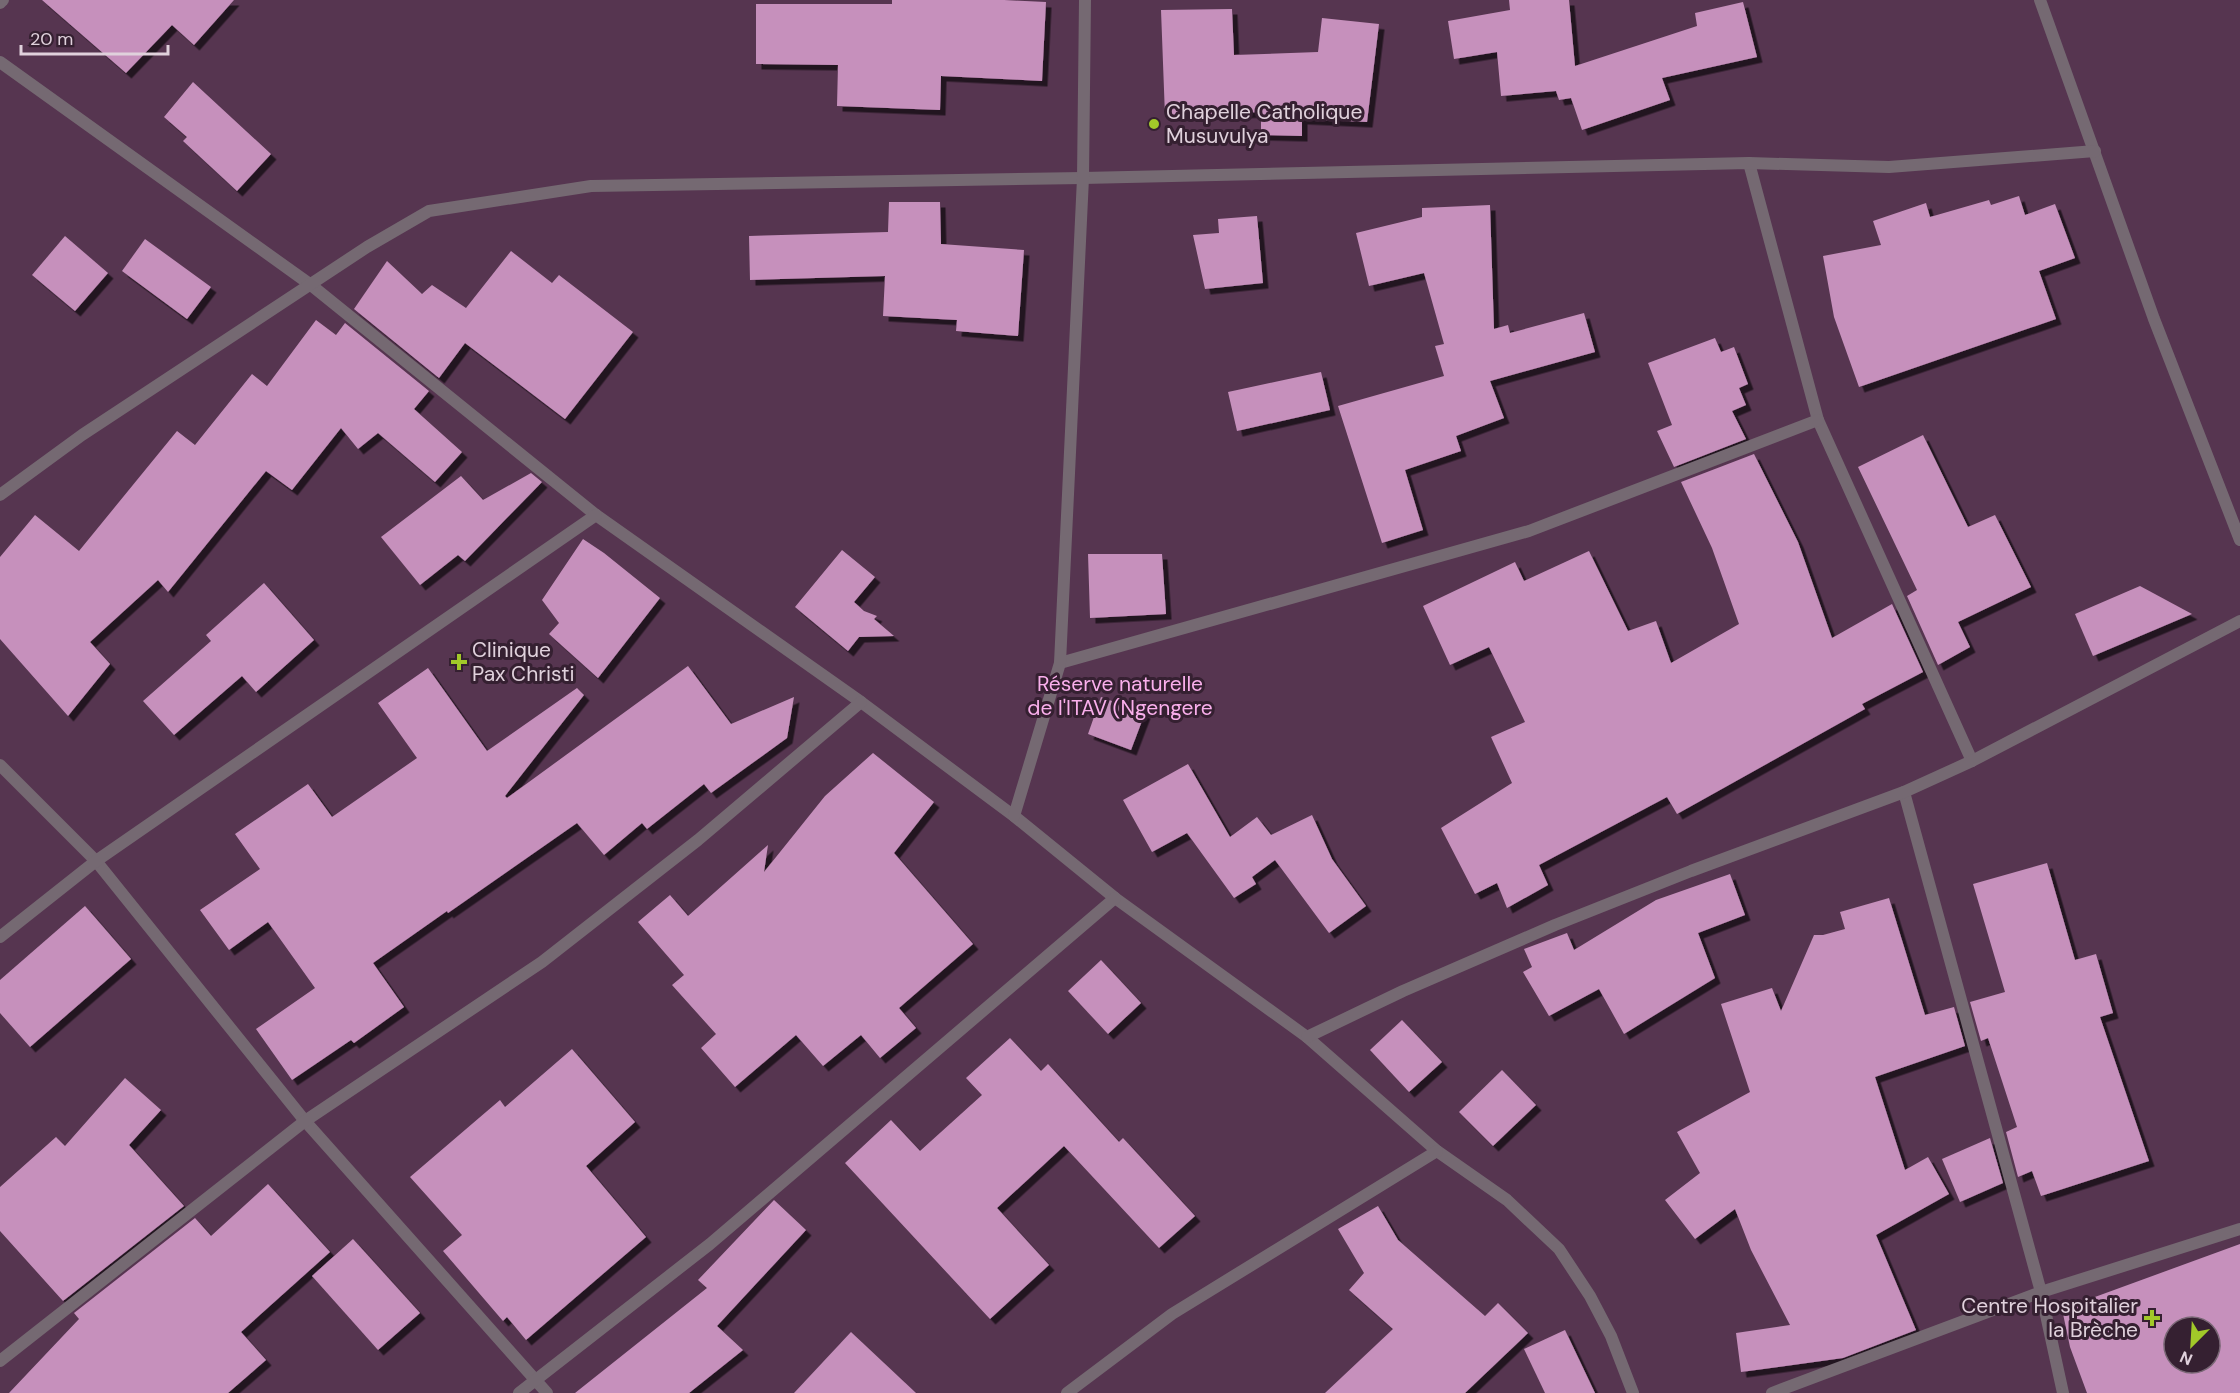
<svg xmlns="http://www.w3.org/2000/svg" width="2240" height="1393" font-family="'DM Sans',sans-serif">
	<defs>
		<filter id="shadow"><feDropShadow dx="5.5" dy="5.5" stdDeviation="0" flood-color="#0009"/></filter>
	</defs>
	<rect width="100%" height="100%" fill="#3f2a3b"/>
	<path fill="#563550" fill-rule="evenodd" d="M0 0H2240V1393H0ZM2174 1327H2210V1363H2174Z"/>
	<g fill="#c690bc" fill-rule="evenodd" filter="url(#shadow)">
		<path d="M42 0H234L194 45 172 25 126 73Z"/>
		<path d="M892 0H1004L1046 2 1042 81 941 76 940 110 837 106 838 65 756 64V4H892Z"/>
		<path d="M1509 0H1569L1575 66 1697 26 1695 13 1743 2 1757 57 1662 78 1670 100 1582 130 1571 98 1559 100 1556 91 1501 96 1497 52 1454 59 1448 21 1510 10Z"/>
		<path d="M1232 9 1234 55 1318 52 1322 18 1379 24 1367 122 1302 119V136L1261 135V112L1165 116 1161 10Z"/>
		<path d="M193 82 271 154 237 191 183 141 187 137 164 117Z"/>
		<path d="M2019 196 2025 215 2055 204 2075 258 2039 271 2056 319 1859 387 1834 317 1823 256 1881 245 1873 221 1926 203 1930 217 1989 200 1991 205Z"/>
		<path d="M889 202H940L941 244 1024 250 1018 336 956 331 957 320 883 316 885 276 750 280 749 236 888 232Z"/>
		<path d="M1490 205 1494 329 1508 325 1510 333 1584 313 1595 352 1490 381 1504 418 1456 436 1461 451 1405 470 1423 530 1382 543 1338 406 1444 376 1435 346 1444 344 1424 273 1369 286 1356 233 1422 217V208Z"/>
		<path d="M1257 216 1263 283 1205 289 1193 235 1219 233 1218 219Z"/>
		<path d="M65 236 108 273 75 311 32 275Z"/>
		<path d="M145 239 211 287 187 319 122 271Z"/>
		<path d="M511 251 552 283 559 275 633 332 565 419 465 343 439 378 354 309 387 261 422 294 432 285 466 308Z"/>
		<path d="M316 320 336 335 345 323 429 391 414 409 462 452 435 482 378 433 358 449 341 428 292 490 266 471 168 592 158 580 90 642 110 664 68 716 0 639V557L35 515 79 551 177 431 195 445 252 374 267 386Z"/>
		<path d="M1715 338 1721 352 1734 347 1748 384 1739 388 1746 405 1732 411 1746 439 1674 467 1657 431 1672 425 1648 363Z"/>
		<path d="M1321 372 1330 410 1237 431 1228 392Z"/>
		<path d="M1923 435 1968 527 1995 515 2031 587 1958 622 1970 647 1938 665 1907 596 1917 590 1858 467Z"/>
		<path d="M1754 454 1798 542 1832 638 1892 604 1923 672 1862 704 1865 709 1677 814 1667 797 1539 865 1548 885 1507 908 1497 883 1475 894 1441 828 1512 783 1491 737 1525 722 1489 647 1450 665 1423 606 1515 562 1524 581 1589 551 1628 631 1656 621 1671 663 1739 624 1712 548 1681 482Z"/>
		<path d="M531 473 542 482 465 561 458 555 420 585 381 537 461 476 483 500Z"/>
		<path d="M583 539 604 553 660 598 598 678 549 634 559 623 542 600Z"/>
		<path d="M842 550 875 577 854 602 864 611 877 616 874 619 894 636 859 637 848 651 795 607Z"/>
		<path d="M1088 554H1162L1166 614 1090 618Z"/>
		<path d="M264 583 314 640 256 692 242 676 174 735 143 701 211 641 206 635Z"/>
		<path d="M2140 586 2192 614 2093 656 2075 614Z"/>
		<path d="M688 666 731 724 794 697 787 738 711 793 704 784 647 829 642 823 604 855 577 823 448 913 447 911 373 963 404 1007 354 1043 351 1040 292 1080 256 1029 315 988 268 922 229 950 200 910 260 869 235 834 308 784 332 817 417 758 378 703 428 668 487 751 577 688 584 695 505 796 507 798Z"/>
		<path d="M1101 697 1145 713 1131 750 1088 734Z"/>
		<path d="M873 753 934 802 894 853 973 944 899 1008 916 1028 880 1058 861 1035 823 1066 796 1035 735 1087 701 1048 716 1034 672 985 684 975 638 922 670 895 688 916 768 845 764 872 825 796Z"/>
		<path d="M1188 764 1230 837 1257 817 1271 835 1312 815 1332 859 1366 906 1329 933 1275 860 1252 877 1256 884 1234 898 1187 833 1152 852 1123 800Z"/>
		<path d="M2047 863 2075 960 2096 954 2113 1013 2100 1017 2149 1161 2041 1196 2032 1171 2018 1177 2006 1132 2017 1127 1988 1038 1981 1041 1970 1002 2005 992 1973 884Z"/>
		<path d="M1730 874 1745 915 1698 933 1715 978 1624 1034 1599 989 1549 1016 1523 972 1532 967 1524 949 1567 933 1574 950 1656 900Z"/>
		<path d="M1889 898 1925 1015 1954 1007 1965 1046 1875 1077 1905 1170 1928 1157 1949 1194 1876 1235 1916 1330 1843 1358 1741 1372 1736 1333 1790 1325 1751 1250 1735 1209 1695 1239 1665 1200 1700 1173 1677 1132 1750 1092 1721 1004 1772 988 1781 1011 1814 935H1823L1845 929 1840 912Z"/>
		<path d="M85 906 131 959 30 1047 0 1013V980Z"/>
		<path d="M1101 960 1141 1003 1108 1034 1068 991Z"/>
		<path d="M1402 1020 1442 1062 1409 1092 1370 1050Z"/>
		<path d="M1010 1038 1041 1071 1048 1064 1119 1142 1123 1138 1195 1216 1159 1248 1064 1146 997 1208 1049 1265 990 1319 845 1163 891 1120 920 1151 982 1095 966 1078Z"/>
		<path d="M572 1049 635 1122 586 1166 646 1237 526 1340 507 1317 503 1321 443 1251 462 1235 410 1177 500 1100 505 1107Z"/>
		<path d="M1502 1070 1536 1105 1493 1146 1459 1112Z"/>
		<path d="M125 1078 161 1110 129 1145 184 1206 63 1301 0 1231V1187L56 1137 65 1146Z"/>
		<path d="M1990 1138 2003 1183 1960 1202 1942 1159Z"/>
		<path d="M268 1184 330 1252 241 1332 266 1360 228 1393H9L79 1319 74 1313 195 1218 211 1236Z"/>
		<path d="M774 1200 806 1230 717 1326 743 1350 689 1393H575L707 1288 698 1280Z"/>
		<path d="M1378 1206 1398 1240 1485 1316 1498 1303 1528 1333 1465 1393H1325L1393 1329 1349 1290 1364 1273 1338 1229Z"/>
		<path d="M353 1239 420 1313 378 1350 312 1276Z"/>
		<path d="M2240 1244V1393H2087L2070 1347 2062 1309ZM2174 1327H2210V1363H2174Z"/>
		<path d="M1565 1330 1595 1393H1545L1524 1349Z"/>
		<path d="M851 1332 916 1393H794Z"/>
	</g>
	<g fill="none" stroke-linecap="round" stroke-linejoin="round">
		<g stroke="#756972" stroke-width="12">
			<path d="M2040 0 2154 319 2240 540"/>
			<path d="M0 3 3 0"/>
			<path d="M0 62 311 285 596 515 861 702 1014 816 1115 898 1307 1037 1437 1151 1507 1200 1559 1249 1590 1296 1611 1336 1633 1393"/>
			<path d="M1749 163 1818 420 1972 761"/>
			<path d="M0 495 82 435 367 247 429 211 591 186 1083 178 1749 163 1889 167 2095 151"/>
			<path d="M1060 663 1529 531 1818 420"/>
			<path d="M0 765 96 861 305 1121 547 1393"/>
			<path d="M1904 792 2041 1292 2063 1393"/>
			<path d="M1014 816 1060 663 1083 178 1085 0"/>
			<path d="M0 937 96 861 596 515"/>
			<path d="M1307 1037 1403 991 1555 925 1691 871 1904 792 1972 761 2240 621"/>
			<path d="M0 1361 305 1121 542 962 698 840 861 702"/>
			<path d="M519 1393 710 1244 1115 898"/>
			<path d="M1067 1393 1172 1314 1437 1151"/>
			<path d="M1772 1393 2041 1292 2240 1229"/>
		</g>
	</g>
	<g fill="#a2c929" stroke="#352031" stroke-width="2">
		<circle cx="1154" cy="124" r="6"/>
		<path d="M456 653h6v6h6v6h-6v6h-6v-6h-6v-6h6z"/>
		<path d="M2149 1309h6v6h6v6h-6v6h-6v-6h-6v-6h6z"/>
	</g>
	<g text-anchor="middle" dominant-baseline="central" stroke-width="6" stroke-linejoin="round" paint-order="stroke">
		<g font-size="21" fill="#e0d1dc" stroke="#352031" text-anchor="start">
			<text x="1166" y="112">Chapelle Catholique<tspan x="1166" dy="24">Musuvulya</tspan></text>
			<text x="472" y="650">Clinique<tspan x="472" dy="24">Pax Christi</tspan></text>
			<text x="2138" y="1306" text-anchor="end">Centre Hospitalier<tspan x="2138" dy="24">la Brèche</tspan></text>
		</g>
		<g font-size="21" fill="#faafec" stroke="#352031">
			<text x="1120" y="684">Réserve naturelle<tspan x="1120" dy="24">de l'ITAV (Ngengere</tspan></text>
		</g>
	</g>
	<g transform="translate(2192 1345) rotate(204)"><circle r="28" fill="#352031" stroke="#796775" stroke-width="1.5"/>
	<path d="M0-4.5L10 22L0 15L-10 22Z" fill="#a2c929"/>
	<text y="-9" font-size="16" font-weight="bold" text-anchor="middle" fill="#e0d1dc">N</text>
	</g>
	<path d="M21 45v9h147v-9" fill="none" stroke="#e0d1dc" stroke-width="3"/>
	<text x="30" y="45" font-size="18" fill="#e0d1dc" stroke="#352031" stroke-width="4.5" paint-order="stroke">20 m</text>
</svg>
